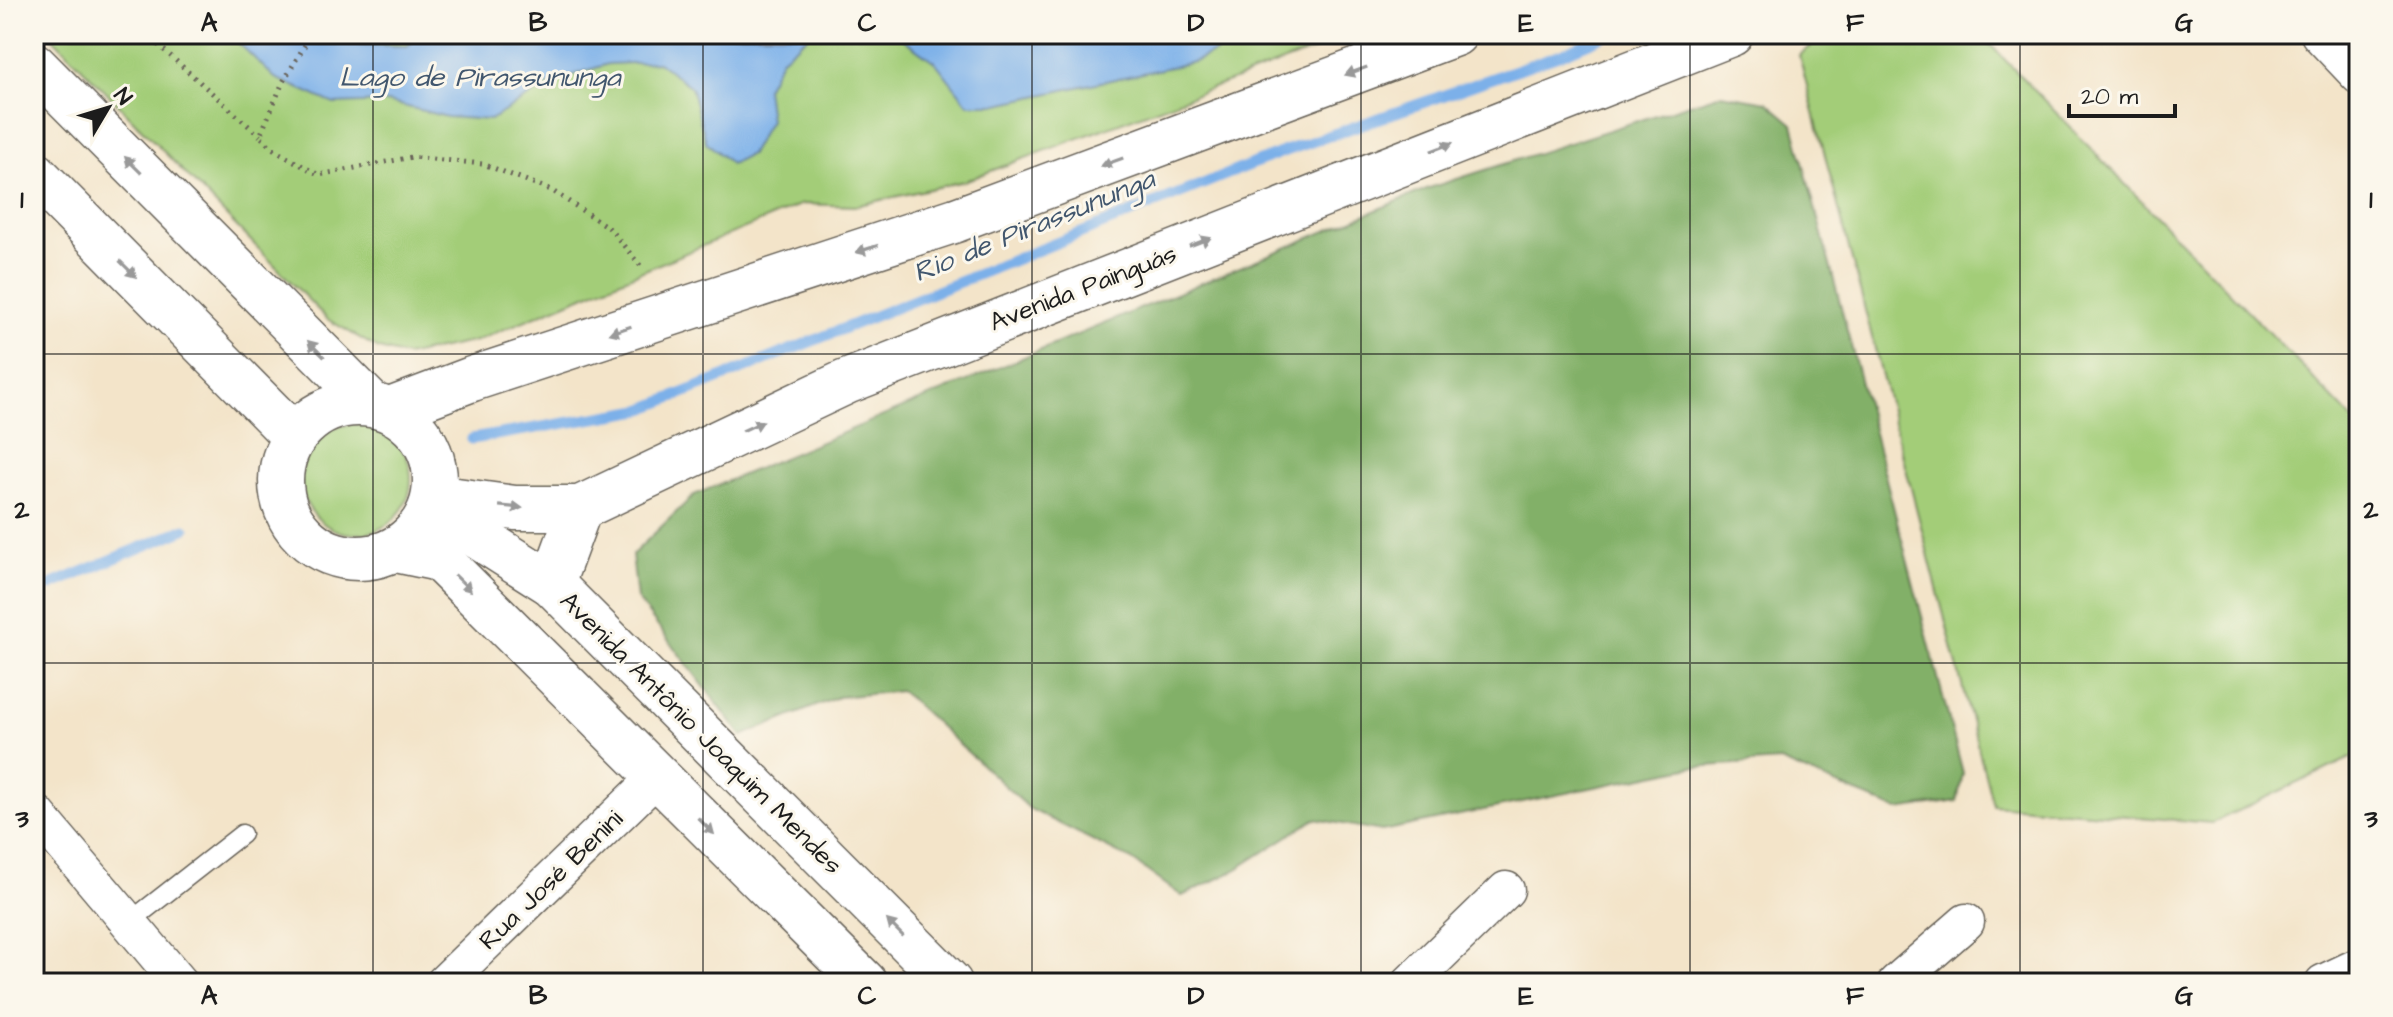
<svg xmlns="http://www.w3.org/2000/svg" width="2393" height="1017" font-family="'Architects Daughter',sans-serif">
	<rect width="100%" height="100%" fill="#fbf7ec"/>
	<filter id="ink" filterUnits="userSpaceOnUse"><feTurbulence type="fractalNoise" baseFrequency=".0125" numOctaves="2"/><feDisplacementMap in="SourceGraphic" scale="16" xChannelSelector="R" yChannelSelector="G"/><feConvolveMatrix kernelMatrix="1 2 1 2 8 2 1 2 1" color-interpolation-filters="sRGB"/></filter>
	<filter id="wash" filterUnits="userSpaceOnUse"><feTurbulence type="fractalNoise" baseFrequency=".006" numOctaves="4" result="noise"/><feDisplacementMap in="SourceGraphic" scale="32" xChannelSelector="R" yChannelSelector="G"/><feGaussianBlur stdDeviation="1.8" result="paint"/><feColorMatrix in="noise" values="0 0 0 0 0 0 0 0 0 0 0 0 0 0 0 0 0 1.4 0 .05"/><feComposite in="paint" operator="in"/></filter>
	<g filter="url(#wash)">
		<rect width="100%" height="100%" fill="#f3e4c9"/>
		<g fill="#a3cd78" stroke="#60744a" stroke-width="2">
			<path d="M49 34H1357L964 181 855 206 802 204 476 341 406 356 379 349 327 319Z"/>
			<path d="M1838 34H1980L2359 426V754L2212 823 1993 805 1799 55 1823 38Z"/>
			<circle cx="356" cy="479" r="55"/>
		</g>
		<path fill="#82b068" stroke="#4f6642" stroke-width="2" d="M1721 94 1767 102 1793 124 1963 773 1957 801 1898 810 1780 761 1692 767 1382 831 1315 819 1232 872 1182 896 1132 860 1030 809 901 691 838 697 742 736 637 599 632 555 694 495 1429 188Z"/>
		<g fill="#7bb0e9" stroke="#4c6682" stroke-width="2">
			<path d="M229 34H305L314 43 407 46 422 34H810L782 58 766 88 770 120 750 154 731 164 706 142 691 87 658 62 608 64 555 81 490 120 447 117 388 102 334 104 275 78Z"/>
			<path d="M896 34H1252L1194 62 999 104H968L936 63Z"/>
		</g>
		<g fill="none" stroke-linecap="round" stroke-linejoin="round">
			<g stroke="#7bb0e9" stroke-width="11">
				<path d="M472 439 641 410 1280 153 1561 54 1608 34"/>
				<path d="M34 592 185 529"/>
			</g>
		</g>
	</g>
	<g filter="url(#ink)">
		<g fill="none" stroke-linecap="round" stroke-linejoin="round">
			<defs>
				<path id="lane" d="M127 924 242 834"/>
				<g id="street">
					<path d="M2319 34 2359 76"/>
					<path d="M37 814 180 983"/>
					<path d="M444 983 657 777"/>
					<path d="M1410 983 1506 890"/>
					<path d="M1896 983 1966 922"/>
					<path d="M2323 983 2359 966"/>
				</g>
				<g id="secondary">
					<path d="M390 410 472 379 956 220 1455 34"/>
					<path d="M434 497 515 508H580L846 382 1731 34"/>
				</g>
				<g id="primary">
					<path d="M34 65 371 404"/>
					<path d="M34 173 294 436"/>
					<circle cx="358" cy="481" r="77"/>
					<path d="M431 507 552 584 950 983"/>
					<path d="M396 550 439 559 865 983"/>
					<path d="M552 584 580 508"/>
				</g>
			</defs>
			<use href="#lane" stroke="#676259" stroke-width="21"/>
			<use href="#street" stroke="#676259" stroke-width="39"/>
			<use href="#secondary" stroke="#676259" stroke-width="47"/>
			<use href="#primary" stroke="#676259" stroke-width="47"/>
			<g stroke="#676259" stroke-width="5" stroke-dasharray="2 6" stroke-linecap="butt">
				<path d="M146 34 260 136"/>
				<path d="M309 38 283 82 260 136 276 151 319 175 412 157 483 164 551 190 609 228 644 270"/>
			</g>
			<use href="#lane" stroke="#fff" stroke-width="18"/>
			<use href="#street" stroke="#fff" stroke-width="36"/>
			<use href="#secondary" stroke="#fff" stroke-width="44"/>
			<use href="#primary" stroke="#fff" stroke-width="44"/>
		</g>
		<defs><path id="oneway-solid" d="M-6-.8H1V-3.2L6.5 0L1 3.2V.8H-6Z" transform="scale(2)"/></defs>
		<g fill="#999">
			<use href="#oneway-solid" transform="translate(1356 71) rotate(160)"/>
			<use href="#oneway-solid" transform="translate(1442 147) rotate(-21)"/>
			<use href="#oneway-solid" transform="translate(1112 162) rotate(160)"/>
			<use href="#oneway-solid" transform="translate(133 165) rotate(-135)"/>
			<use href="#oneway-solid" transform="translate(1200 242) rotate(-21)"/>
			<use href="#oneway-solid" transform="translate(867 249) rotate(162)"/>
			<use href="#oneway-solid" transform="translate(128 269) rotate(45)"/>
			<use href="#oneway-solid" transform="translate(620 330) rotate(162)"/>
			<use href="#oneway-solid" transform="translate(316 349) rotate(-135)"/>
			<use href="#oneway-solid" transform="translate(753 426) rotate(-25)"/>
			<use href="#oneway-solid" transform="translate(511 507) rotate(5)"/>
			<use href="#oneway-solid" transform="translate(463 583) rotate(45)"/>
			<use href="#oneway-solid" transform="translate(706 826) rotate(45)"/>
			<use href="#oneway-solid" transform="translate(895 928) rotate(-135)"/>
		</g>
	</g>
	<path fill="none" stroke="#1c1c1c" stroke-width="2" stroke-opacity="0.55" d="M373 34V983M703 34V983M1032 34V983M1361 34V983M1690 34V983M2020 34V983M34 354H2359M34 663H2359"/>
	<g text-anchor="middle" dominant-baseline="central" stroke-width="6" stroke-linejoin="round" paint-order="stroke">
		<g font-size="26" fill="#1c1c1c" stroke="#fbf7ec">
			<text transform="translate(1083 288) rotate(-21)">Avenida Painguás</text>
			<text transform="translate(701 733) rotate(45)">Avenida Antônio Joaquim Mendes</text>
			<text transform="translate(551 880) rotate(-44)">Rua José Benini</text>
		</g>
		<g font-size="28" font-style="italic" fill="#42576e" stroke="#fbf7ec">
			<text x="480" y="77">Lago de Pirassununga</text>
			<text transform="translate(1034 226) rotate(-22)">Rio de Pirassununga</text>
		</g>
	</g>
	<rect width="2393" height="1017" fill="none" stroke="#fbf7ec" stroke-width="88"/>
	<g transform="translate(108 108) rotate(52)" stroke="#fbf7ec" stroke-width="6" paint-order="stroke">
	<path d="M0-6L14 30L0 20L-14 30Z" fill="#1c1c1c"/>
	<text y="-12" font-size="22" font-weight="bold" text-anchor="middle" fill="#1c1c1c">N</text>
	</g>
	<path d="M2069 104v12h106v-12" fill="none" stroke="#1c1c1c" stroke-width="4"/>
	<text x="2081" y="104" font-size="24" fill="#1c1c1c" stroke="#fbf7ec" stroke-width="6" paint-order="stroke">20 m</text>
	<rect x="44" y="44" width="2305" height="929" fill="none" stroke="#1c1c1c" stroke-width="3"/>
	<g font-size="26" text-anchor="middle" font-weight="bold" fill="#1c1c1c">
		<text x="209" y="31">A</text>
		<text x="538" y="31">B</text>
		<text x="867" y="31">C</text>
		<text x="1196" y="31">D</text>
		<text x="1526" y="31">E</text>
		<text x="1855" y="31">F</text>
		<text x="2184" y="31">G</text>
		<text x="22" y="208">1</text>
		<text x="2371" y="208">1</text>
		<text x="22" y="518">2</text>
		<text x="2371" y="518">2</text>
		<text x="22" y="827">3</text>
		<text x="2371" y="827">3</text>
		<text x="209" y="1004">A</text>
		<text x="538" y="1004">B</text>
		<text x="867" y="1004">C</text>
		<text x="1196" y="1004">D</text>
		<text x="1526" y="1004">E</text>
		<text x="1855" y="1004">F</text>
		<text x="2184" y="1004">G</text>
	</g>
</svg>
